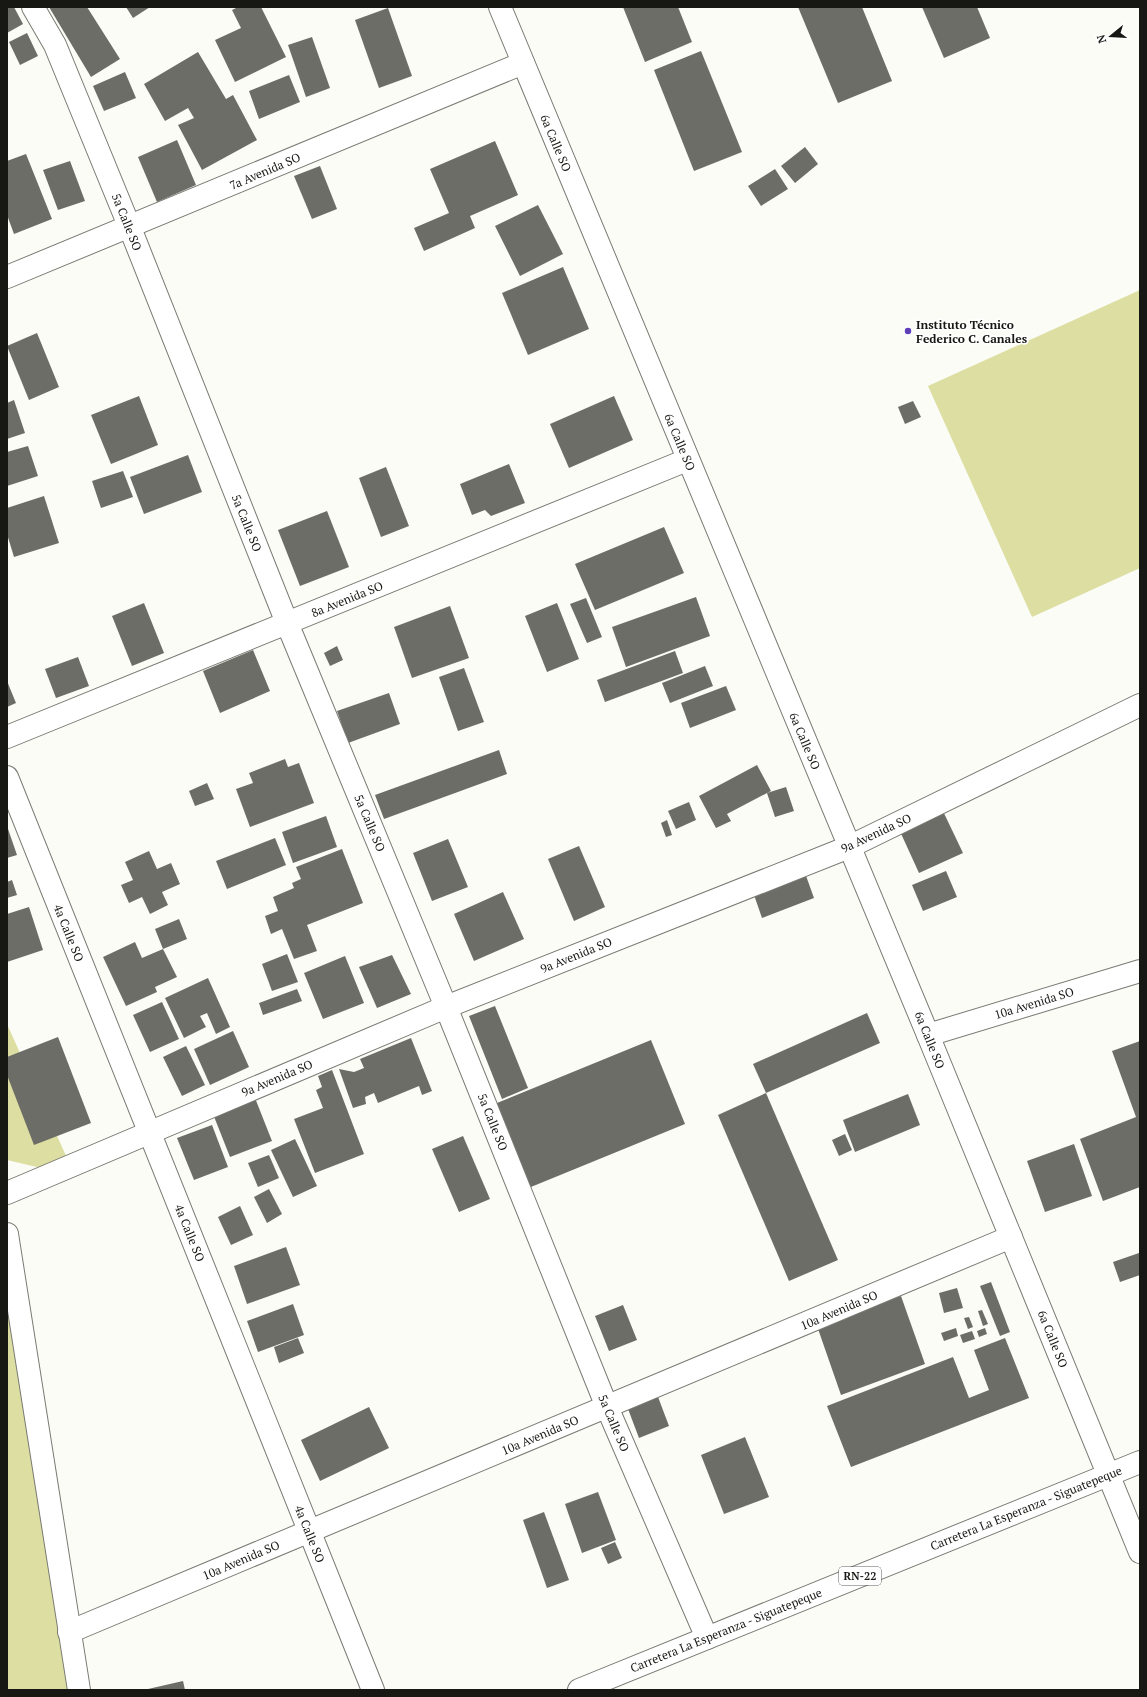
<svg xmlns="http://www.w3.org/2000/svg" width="1147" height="1697" font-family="'PT Serif',serif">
	<rect width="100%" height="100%" fill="#fbfcf5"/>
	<g fill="#dcdea2">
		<path d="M1140 290V568L1032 617 928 386Z"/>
		<path d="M7 1024 75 1176 7 1160Z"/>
		<path d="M7 1307 69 1690H7Z"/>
	</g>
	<g fill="#6d6d68">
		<path d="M7 7H14L23 24 7 33Z"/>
		<path d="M49 7H87L120 59 91 77Z"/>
		<path d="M126 7H150L133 18Z"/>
		<path d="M238 7H261L286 57 235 82 215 40 241 28 232 10Z"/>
		<path d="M623 7H678L692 42 645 62Z"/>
		<path d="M798 7H862L892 81 838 103Z"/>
		<path d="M922 7H977L990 38 944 58Z"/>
		<path d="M388 8 412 76 379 88 355 20Z"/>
		<path d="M27 33 38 56 20 65 9 42Z"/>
		<path d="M312 37 330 88 306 97 288 45Z"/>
		<path d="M701 51 742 152 694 171 654 70Z"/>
		<path d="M198 52 226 99 233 95 257 140 202 170 178 125 194 118 188 108 165 121 144 84Z"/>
		<path d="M125 72 136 98 104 111 93 86Z"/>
		<path d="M289 75 300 102 259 119 249 91Z"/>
		<path d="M177 140 196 185 157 202 138 157Z"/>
		<path d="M495 141 518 195 470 216 475 228 424 251 414 228 449 213 430 169Z"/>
		<path d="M805 147 818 164 795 183 781 166Z"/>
		<path d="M26 154 52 219 14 234 7 215V161Z"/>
		<path d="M70 161 85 201 58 210 43 170Z"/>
		<path d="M320 166 337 209 312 219 294 176Z"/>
		<path d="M775 169 788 189 761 206 748 186Z"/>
		<path d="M538 205 563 254 520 276 495 226Z"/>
		<path d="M563 267 589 329 528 355 502 293Z"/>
		<path d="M37 333 59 387 29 400 7 346Z"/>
		<path d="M139 396 158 445 111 464 91 415Z"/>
		<path d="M614 396 633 440 569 468 550 424Z"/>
		<path d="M14 400 25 433 7 439V403Z"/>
		<path d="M913 401 921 417 905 424 898 407Z"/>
		<path d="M28 446 38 476 7 486V452Z"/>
		<path d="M188 455 202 492 144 514 130 477Z"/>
		<path d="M509 464 525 503 491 516 485 510 472 515 460 484Z"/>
		<path d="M386 467 409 526 381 537 359 478Z"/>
		<path d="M123 471 133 497 101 508 92 481Z"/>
		<path d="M44 496 59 543 14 557 7 534V508Z"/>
		<path d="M327 511 349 567 300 586 278 530Z"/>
		<path d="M664 527 684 573 595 610 575 564Z"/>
		<path d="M696 597 710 636 626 667 612 627Z"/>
		<path d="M586 598 602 637 587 643 570 604Z"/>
		<path d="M144 603 164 653 132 666 112 616Z"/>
		<path d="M557 603 579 659 547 672 525 616Z"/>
		<path d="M450 606 469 658 412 678 394 627Z"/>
		<path d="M337 646 343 660 330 666 324 653Z"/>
		<path d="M253 650 270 691 220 713 203 671Z"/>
		<path d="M675 651 683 673 605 702 597 680Z"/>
		<path d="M78 657 89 686 56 698 45 669Z"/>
		<path d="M705 666 713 686 670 703 662 683Z"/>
		<path d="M464 668 484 722 458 731 439 677Z"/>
		<path d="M7 681 16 703 7 707Z"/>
		<path d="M726 686 736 710 690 728 681 703Z"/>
		<path d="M389 693 400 724 348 743 337 711Z"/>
		<path d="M499 750 507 774 384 819 375 795Z"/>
		<path d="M285 759 288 767 299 763 314 803 250 827 236 789 253 783 249 773Z"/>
		<path d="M757 765 771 791 767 793 786 787 794 811 775 817 767 793 727 814 731 821 716 828 699 796Z"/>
		<path d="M207 783 214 799 195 806 189 791Z"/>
		<path d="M689 802 696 820 676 829 668 811Z"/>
		<path d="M941 807 963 853 919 873 898 827Z"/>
		<path d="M326 816 337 847 293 863 282 832Z"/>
		<path d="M667 820 672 835 666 837 661 823Z"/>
		<path d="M7 826 17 855 7 858Z"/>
		<path d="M275 838 286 865 227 889 216 861Z"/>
		<path d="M448 839 468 887 432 901 413 853Z"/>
		<path d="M579 846 605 907 574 921 548 859Z"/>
		<path d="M342 849 363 903 307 925 317 951 294 959 282 929 271 934 265 916 278 911 273 897 294 888 292 883 301 879 296 867Z"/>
		<path d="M149 851 157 869 171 863 180 884 162 892 168 905 150 914 142 897 129 903 121 885 133 880 125 862Z"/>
		<path d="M946 871 957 897 923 911 912 885Z"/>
		<path d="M805 873 814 898 762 918 753 892Z"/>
		<path d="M12 880 17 895 7 898V882Z"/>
		<path d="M503 892 524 939 474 961 454 914Z"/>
		<path d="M29 907 43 950 7 962V914Z"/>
		<path d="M179 919 187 939 163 949 155 929Z"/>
		<path d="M135 942 142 958 163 949 177 977 155 987 157 992 126 1006 103 957Z"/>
		<path d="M287 954 298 982 272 991 262 964Z"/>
		<path d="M392 955 411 994 377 1008 359 967Z"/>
		<path d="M345 956 364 1003 323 1019 304 973Z"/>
		<path d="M208 978 230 1027 216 1034 207 1013 200 1016 206 1027 184 1038 165 998Z"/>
		<path d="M297 989 302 1001 263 1015 259 1003Z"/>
		<path d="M162 1002 179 1039 150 1052 133 1015Z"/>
		<path d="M495 1006 528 1088 502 1099 469 1016Z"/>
		<path d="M867 1013 880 1043 766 1093 753 1064Z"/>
		<path d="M233 1031 249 1067 210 1085 194 1049Z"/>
		<path d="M58 1037 91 1123 34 1145 7 1075V1057Z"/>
		<path d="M411 1038 432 1091 422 1095 419 1086 378 1103 374 1093 365 1097 366 1104 353 1108 339 1069 354 1072 364 1068 360 1059Z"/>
		<path d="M651 1040 685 1124 526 1189 492 1105Z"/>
		<path d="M1140 1041V1187L1103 1201 1080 1139 1136 1117 1112 1051Z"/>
		<path d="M186 1046 205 1085 182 1096 163 1057Z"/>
		<path d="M332 1070 364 1154 315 1173 294 1119 323 1108 316 1090 322 1087 318 1076Z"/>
		<path d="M766 1093 838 1260 789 1281 718 1115Z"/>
		<path d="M908 1094 920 1125 855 1152 843 1120Z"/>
		<path d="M255 1098 272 1141 230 1157 213 1114Z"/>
		<path d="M212 1125 228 1167 194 1180 177 1138Z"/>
		<path d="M845 1134 852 1150 839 1156 832 1140Z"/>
		<path d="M463 1136 490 1199 459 1212 432 1149Z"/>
		<path d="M295 1139 317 1186 293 1197 271 1150Z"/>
		<path d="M1074 1144 1092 1196 1045 1212 1027 1161Z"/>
		<path d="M269 1155 279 1178 258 1187 248 1163Z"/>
		<path d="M269 1189 282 1214 267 1223 254 1197Z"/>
		<path d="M240 1206 253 1235 231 1245 218 1217Z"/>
		<path d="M286 1247 300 1285 247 1304 234 1266Z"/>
		<path d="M1139 1253 1140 1275 1120 1282 1113 1262Z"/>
		<path d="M991 1282 1010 1332 1000 1336 980 1286Z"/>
		<path d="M957 1288 963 1308 944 1313 939 1293Z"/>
		<path d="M901 1296 925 1364 841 1395 817 1326Z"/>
		<path d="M293 1304 304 1335 258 1352 247 1321Z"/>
		<path d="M623 1305 637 1340 609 1351 595 1316Z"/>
		<path d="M982 1310 988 1324 983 1326 978 1311Z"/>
		<path d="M969 1317 973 1327 968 1329 964 1318Z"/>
		<path d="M956 1328 958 1336 944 1341 941 1333Z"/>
		<path d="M985 1328 987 1334 979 1337 977 1331Z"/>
		<path d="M972 1331 975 1339 963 1343 960 1335Z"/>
		<path d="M298 1338 304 1353 279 1363 274 1347Z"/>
		<path d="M1005 1338 1029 1398 851 1467 827 1406 953 1357 969 1398 989 1390 974 1350Z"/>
		<path d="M655 1389 669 1426 639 1438 625 1401Z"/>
		<path d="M369 1407 389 1448 320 1481 301 1440Z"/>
		<path d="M745 1437 769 1497 724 1514 701 1455Z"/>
		<path d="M598 1492 616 1540 582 1553 565 1504Z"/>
		<path d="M544 1512 569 1580 547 1588 523 1520Z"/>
		<path d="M615 1542 622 1558 608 1564 601 1548Z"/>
		<path d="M183 1681 185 1690H148V1689Z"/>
	</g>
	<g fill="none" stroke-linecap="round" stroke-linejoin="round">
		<defs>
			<g id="minor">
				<path d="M33 7 55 45 130 228 287 623 446 1007 607 1407 707 1638"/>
				<path d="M500 7 928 1035 1140 1552"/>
				<path d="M7 277 523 63"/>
				<path d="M7 737 687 460"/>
				<path d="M7 777 373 1690"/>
				<path d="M928 1035 1140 971"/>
				<path d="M7 1193 446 1007 849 847 1140 705"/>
				<path d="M7 1234 79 1690"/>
				<path d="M69 1632 1011 1237"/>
			</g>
			<path id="major" d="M579 1690 1140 1462"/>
		</defs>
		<use href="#minor" stroke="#7a7a74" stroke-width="24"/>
		<use href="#major" stroke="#7a7a74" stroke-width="24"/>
		<use href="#minor" stroke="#fff" stroke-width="22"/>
		<use href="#major" stroke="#fff" stroke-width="22"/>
	</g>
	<circle fill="#5f3fb7" stroke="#fff" stroke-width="1.5" cx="908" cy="331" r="4"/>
	<g text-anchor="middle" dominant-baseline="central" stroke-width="3.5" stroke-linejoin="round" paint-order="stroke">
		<rect fill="#fff" stroke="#5d5d5a" stroke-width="1" x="839" y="1567" width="42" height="18" rx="3"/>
		<g font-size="11" font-weight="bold" fill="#171714">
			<text x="860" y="1576">RN-22</text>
		</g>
		<g font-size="12" fill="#171714" stroke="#fff">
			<text transform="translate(556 143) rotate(67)">6a Calle SO</text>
			<text transform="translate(265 171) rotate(-23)">7a Avenida SO</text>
			<text transform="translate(127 222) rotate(68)">5a Calle SO</text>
			<text transform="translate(680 442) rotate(67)">6a Calle SO</text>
			<text transform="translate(247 523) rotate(68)">5a Calle SO</text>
			<text transform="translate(347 599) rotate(-22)">8a Avenida SO</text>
			<text transform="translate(805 741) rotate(67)">6a Calle SO</text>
			<text transform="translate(370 823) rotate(67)">5a Calle SO</text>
			<text transform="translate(876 833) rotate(-25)">9a Avenida SO</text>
			<text transform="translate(69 933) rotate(68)">4a Calle SO</text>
			<text transform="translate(576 955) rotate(-22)">9a Avenida SO</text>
			<text transform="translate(1034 1003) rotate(-17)">10a Avenida SO</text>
			<text transform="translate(930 1040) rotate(68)">6a Calle SO</text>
			<text transform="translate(277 1078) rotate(-23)">9a Avenida SO</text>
			<text transform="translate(493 1122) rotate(68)">5a Calle SO</text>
			<text transform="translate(190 1233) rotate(68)">4a Calle SO</text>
			<text transform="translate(839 1310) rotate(-23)">10a Avenida SO</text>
			<text transform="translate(1053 1339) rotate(68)">6a Calle SO</text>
			<text transform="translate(614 1423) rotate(67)">5a Calle SO</text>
			<text transform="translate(540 1435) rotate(-23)">10a Avenida SO</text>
			<text transform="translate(1026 1508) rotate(-22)">Carretera La Esperanza - Siguatepeque</text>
			<text transform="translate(310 1534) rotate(68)">4a Calle SO</text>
			<text transform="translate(241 1560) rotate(-23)">10a Avenida SO</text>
			<text transform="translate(726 1630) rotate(-22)">Carretera La Esperanza - Siguatepeque</text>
		</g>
		<g font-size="12" font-weight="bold" fill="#171714" stroke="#fff" text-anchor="start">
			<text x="916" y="324">Instituto Técnico<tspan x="916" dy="14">Federico C. Canales</tspan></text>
		</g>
	</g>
	<rect width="1147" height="1697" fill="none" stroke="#171714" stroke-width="16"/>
	<g transform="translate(1111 36) rotate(252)" stroke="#ffffff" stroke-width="3" paint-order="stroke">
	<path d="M0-3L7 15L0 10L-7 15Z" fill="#171714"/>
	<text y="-6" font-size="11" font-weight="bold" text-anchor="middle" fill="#171714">N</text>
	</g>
</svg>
